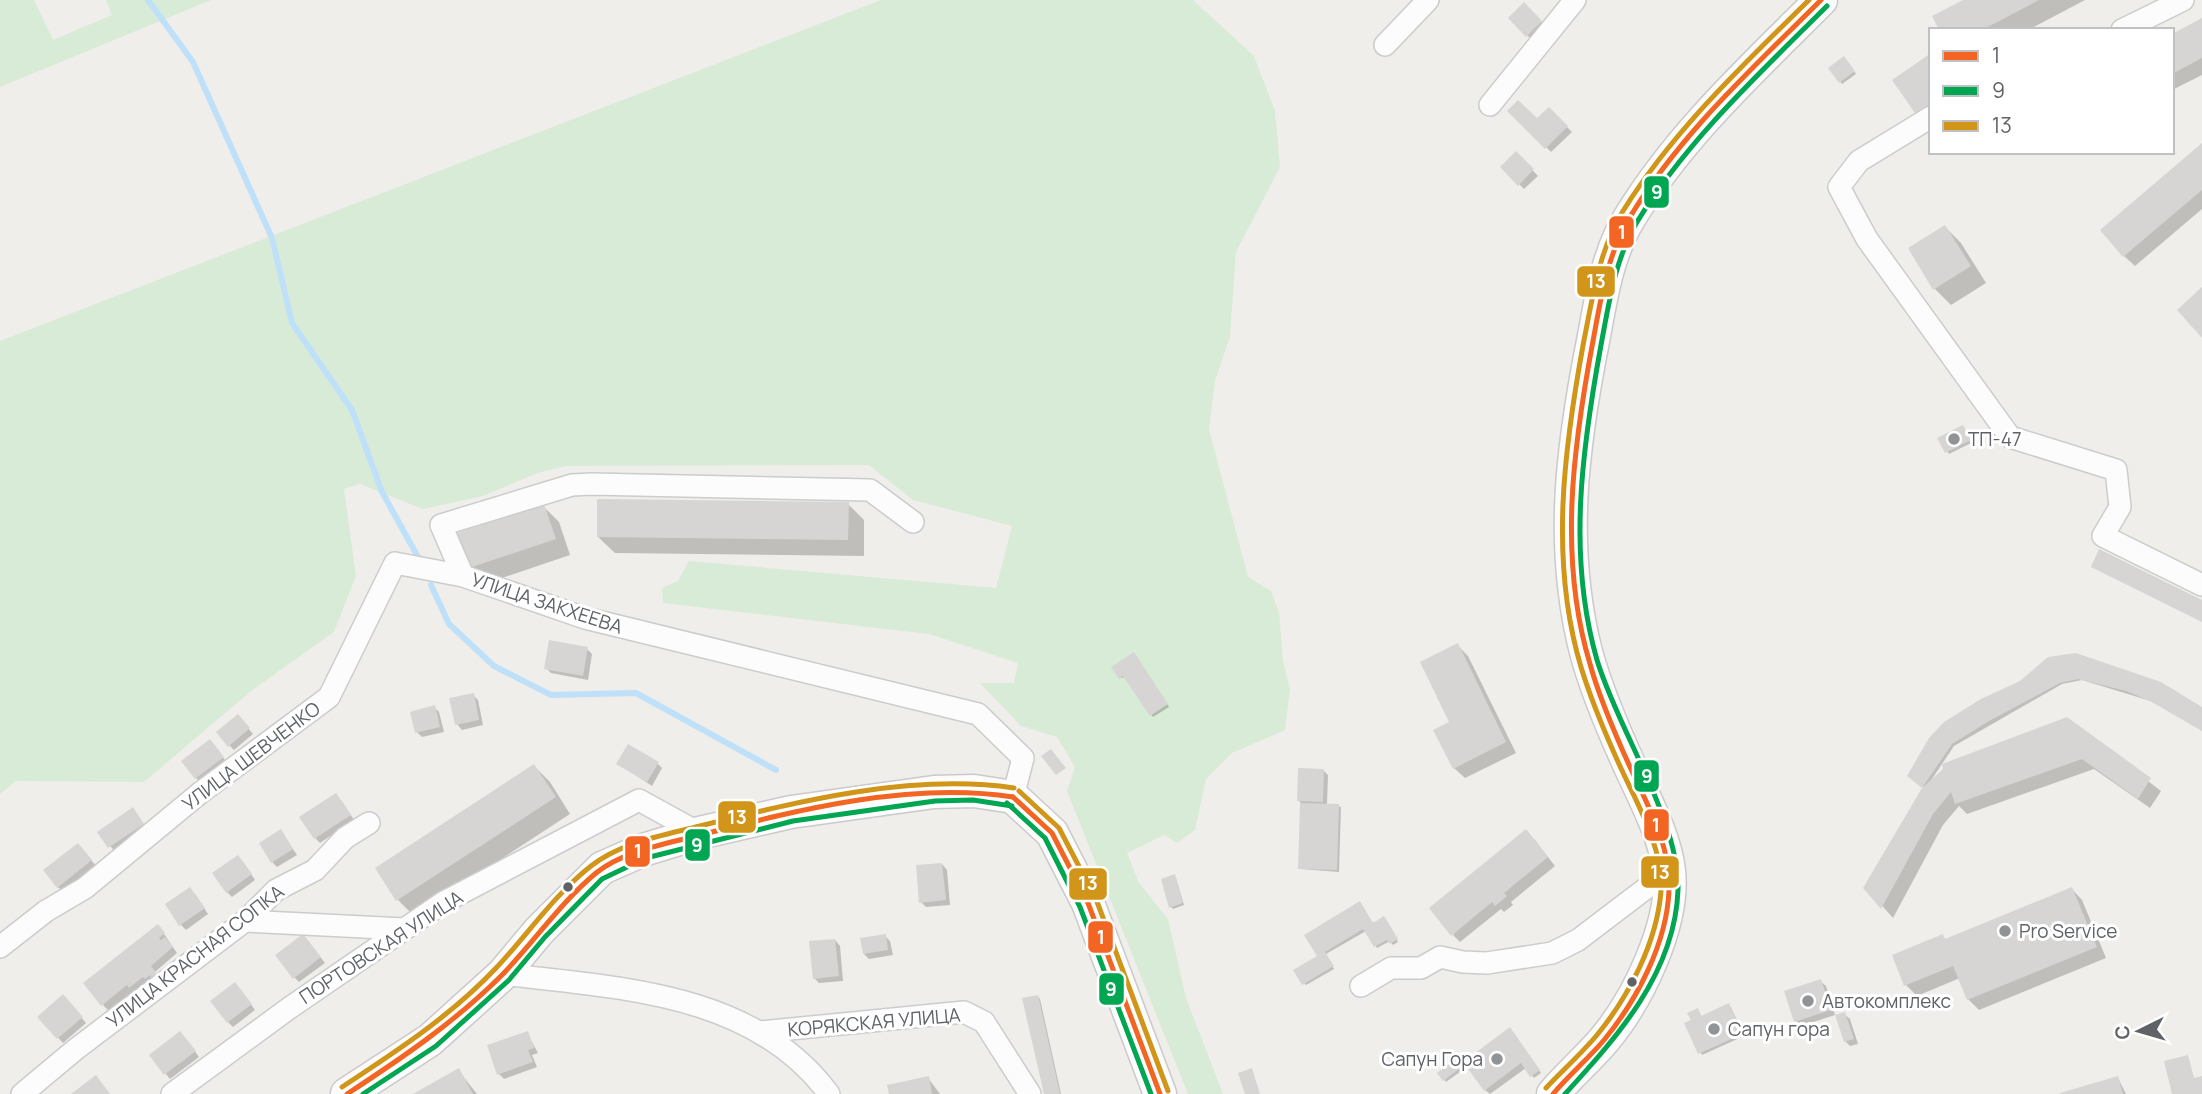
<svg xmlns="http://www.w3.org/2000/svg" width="2202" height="1094" font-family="Manrope,sans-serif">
	<rect width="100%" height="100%" fill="#efeeea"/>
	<g fill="#d8ebd6">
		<path d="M0 0H34L53 40 112 15 106 0H211L0 87Z"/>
		<path d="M881 0H1193L1254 56 1275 111 1280 167 1236 252 1230 337 1215 381 1209 429 1248 577 1271 591 1279 613 1283 661 1290 689 1285 730 1232 753 1206 779 1195 830 1177 843 1164 835 1127 853 1139 883 1168 919 1186 998 1223 1094H1188L1067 791 1075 767 1057 737 1021 726 980 683H1014L1018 663 929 634 663 603 662 588 678 581 689 561 996 588 1012 526 913 500 869 465 566 466 537 473 483 496 423 509 360 484 344 489 356 576 334 632 251 691 144 782 16 781 0 794V341Z"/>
	</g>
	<g fill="#0003">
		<path d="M1967 0H2085L2028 30H1941Z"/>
		<path d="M1524 4 1546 27 1532 40 1510 18Z"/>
		<path d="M2202 20V75L2172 90V36Z"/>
		<path d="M1846 60 1856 74 1842 84 1830 68Z"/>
		<path d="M1549 109 1572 132 1551 152 1510 111 1537 121Z"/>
		<path d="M2202 145V209L2135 266 2124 256Z"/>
		<path d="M1516 153 1538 176 1524 189 1502 167Z"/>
		<path d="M1945 227 1961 243 1986 283 1951 305 1935 289Z"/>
		<path d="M1965 429 1971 443 1949 454 1940 439Z"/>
		<path d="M848 504 864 520V556L615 553 598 537Z"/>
		<path d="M543 506 559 522 570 555 487 583 471 567Z"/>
		<path d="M1458 646 1468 656 1516 753 1465 778 1454 768 1452 722Z"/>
		<path d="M587 649 592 654 588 680 551 673 546 668Z"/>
		<path d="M2076 654 2160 684 2202 709V729L2154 702 2082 680 2062 684 1954 746 1930 782 2067 719 2161 791 2150 808 2094 769 1967 814 1959 806 1943 825 1893 918 1866 888 1924 788 1909 776 1930 739Z"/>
		<path d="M1136 656 1169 707 1153 717 1126 677 1120 678Z"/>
		<path d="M473 695 478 700 483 725 462 730 457 724Z"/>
		<path d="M434 707 439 712 444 732 422 737 417 732Z"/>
		<path d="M242 721 253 734 234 750 229 745Z"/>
		<path d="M215 746 227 763 201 783 196 778Z"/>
		<path d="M657 763 662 768 652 786 619 764Z"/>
		<path d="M534 766 550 782 570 814 414 916 398 900Z"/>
		<path d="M1323 770 1328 775 1327 805 1341 807 1339 872 1300 869 1302 804 1298 800Z"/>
		<path d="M341 800 354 820 320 843 315 838Z"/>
		<path d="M137 815 147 829 115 852 100 832Z"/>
		<path d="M281 831 297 855 277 867 272 862Z"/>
		<path d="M1534 839 1555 866 1511 902 1513 905 1504 912 1501 909 1460 942 1453 935Z"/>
		<path d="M83 850 96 866 63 892 58 887Z"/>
		<path d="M243 862 255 880 232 897 227 892Z"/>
		<path d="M942 864 947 870 950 905 926 907 921 902Z"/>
		<path d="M1176 878 1184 905 1173 909 1171 907Z"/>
		<path d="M2072 889 2082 900 2106 958 1979 1010 1968 999 1960 978 1917 996 1906 985 1942 936 1946 940Z"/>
		<path d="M195 894 208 914 186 930 181 925Z"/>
		<path d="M1386 920 1398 942 1393 945 1390 941 1377 948 1366 931 1326 954 1334 969 1306 985 1304 983 1319 956 1307 935Z"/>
		<path d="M162 931 177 953 155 972 161 980 151 983 149 981 108 1010 103 1005Z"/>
		<path d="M885 936 890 941 893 955 869 959 864 954Z"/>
		<path d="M835 940 840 946 843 981 819 983 814 978Z"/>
		<path d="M308 941 325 963 299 982 294 977Z"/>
		<path d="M1820 981 1826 986 1835 1015 1801 1026 1796 1021Z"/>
		<path d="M240 989 255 1010 233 1027 228 1022Z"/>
		<path d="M1038 997 1040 999 1061 1094H1045Z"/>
		<path d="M67 1001 86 1023 63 1043 39 1017Z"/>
		<path d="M1731 1007 1744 1036 1702 1055 1687 1024 1699 1012 1702 1017Z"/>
		<path d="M1844 1014 1850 1019 1858 1044 1850 1046 1845 1041Z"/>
		<path d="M1510 1029 1541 1073 1534 1078 1526 1068 1490 1094 1485 1090Z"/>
		<path d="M527 1033 538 1053 532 1055 537 1067 504 1079 499 1074Z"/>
		<path d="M185 1038 199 1057 170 1079 151 1055Z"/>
		<path d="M1457 1060 1464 1069 1446 1082 1439 1073Z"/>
		<path d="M458 1070 477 1094H417Z"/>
		<path d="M928 1078 940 1094H891Z"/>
		<path d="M2118 1078 2126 1094H2063Z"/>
	</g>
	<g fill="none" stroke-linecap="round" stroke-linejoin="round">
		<g stroke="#bfe0f9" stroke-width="6">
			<path d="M148 0 193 62 272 238 292 323 352 410 382 492 418 557"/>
			<path d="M431 585 449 624 494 666 551 695 636 693 776 770"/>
		</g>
	</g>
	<g fill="#d6d5d3">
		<path d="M1963 0H2039L1982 30H1939L1932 16Z"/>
		<path d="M1524 2 1542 21 1526 37 1508 18Z"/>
		<path d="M2202 18V58L2172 74V34Z"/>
		<path d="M1931 53V106L1917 116 1892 80Z"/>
		<path d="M1844 56 1855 71 1839 83 1828 68Z"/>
		<path d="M1518 100 1537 118 1549 107 1568 126 1545 149 1507 111Z"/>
		<path d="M2202 143V190L2123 257 2100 230Z"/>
		<path d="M1516 151 1534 169 1518 186 1500 167Z"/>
		<path d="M1945 225 1971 266 1933 290 1908 248Z"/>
		<path d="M2202 287V338L2177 310Z"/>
		<path d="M1963 425 1971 440 1945 453 1937 438Z"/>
		<path d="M597 499 849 502 848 540 597 537Z"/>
		<path d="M544 504 556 539 469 568 457 533Z"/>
		<path d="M2099 549 2202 600V622L2091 567Z"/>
		<path d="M549 640 588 647 583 676 544 669Z"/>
		<path d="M1458 643 1506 742 1453 769 1433 730 1449 722 1420 662Z"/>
		<path d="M1134 652 1168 704 1150 716 1123 676 1119 679 1111 667Z"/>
		<path d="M2076 653 2161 682 2202 707V731L2150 701 2126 691 2078 679 2060 683 1989 721 1952 744 1922 788 1943 769 1942 764 2067 717 2151 778 2138 799 2082 759 1955 804 1951 792 1933 814 1881 909 1863 888 1922 788 1907 776 1929 738 1944 722 1981 699 2020 681 2048 657Z"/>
		<path d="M474 693 479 720 455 725 449 698Z"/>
		<path d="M435 705 440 727 415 733 410 712Z"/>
		<path d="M238 714 250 728 228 747 216 732Z"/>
		<path d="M210 739 224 757 195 779 181 761Z"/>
		<path d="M628 744 659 762 647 782 616 764Z"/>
		<path d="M1051 749 1066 768 1056 775 1041 756Z"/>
		<path d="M534 764 556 797 396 901 375 868Z"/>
		<path d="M1298 768 1324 769 1323 802 1297 801Z"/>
		<path d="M336 793 351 815 314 839 299 817Z"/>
		<path d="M1300 803 1339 804 1337 870 1298 869Z"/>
		<path d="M133 807 144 824 108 848 97 832Z"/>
		<path d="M281 829 293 849 271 863 259 843Z"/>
		<path d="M1526 829 1548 857 1504 893 1507 896 1495 906 1492 902 1451 936 1429 908Z"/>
		<path d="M78 843 92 860 57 888 43 870Z"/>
		<path d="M238 855 252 874 226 893 212 873Z"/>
		<path d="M942 863 946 900 919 903 916 865Z"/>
		<path d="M1175 874 1183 903 1169 908 1161 879Z"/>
		<path d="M190 887 205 908 179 926 165 904Z"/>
		<path d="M2072 887 2097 947 1967 1000 1953 966 1904 986 1892 955 1943 934 1945 939Z"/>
		<path d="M1360 901 1373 923 1384 916 1398 939 1390 944 1387 940 1374 947 1363 929 1325 952 1334 966 1302 985 1293 970 1317 956 1304 935Z"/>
		<path d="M158 924 165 933 159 938 161 940 165 937 173 947 151 966 157 974 152 978 150 975 145 979 143 977 129 988 127 985 101 1006 83 983Z"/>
		<path d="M303 934 321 957 293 979 275 955Z"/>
		<path d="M886 934 888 950 863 954 860 938Z"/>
		<path d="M835 939 839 976 813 979 809 941Z"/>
		<path d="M1821 979 1831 1010 1794 1022 1784 991Z"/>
		<path d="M235 982 252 1004 227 1023 210 1001Z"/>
		<path d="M63 994 83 1017 57 1039 37 1017Z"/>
		<path d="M1038 995 1060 1094H1044L1022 998Z"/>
		<path d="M1729 1003 1743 1034 1698 1054 1684 1023 1691 1020 1687 1013 1698 1008 1701 1016Z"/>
		<path d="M1845 1012 1854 1039 1844 1042 1835 1015Z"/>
		<path d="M1510 1027 1540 1070 1530 1077 1521 1063 1484 1091 1463 1062Z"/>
		<path d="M180 1031 196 1051 164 1075 149 1055Z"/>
		<path d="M528 1031 534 1048 528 1050 533 1062 497 1075 487 1045Z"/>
		<path d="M2188 1055 2194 1078 2202 1076V1094H2172L2164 1061Z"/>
		<path d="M1457 1058 1463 1066 1443 1081 1437 1073Z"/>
		<path d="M459 1068 473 1094H413Z"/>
		<path d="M1252 1068 1260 1094H1245L1238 1073Z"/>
		<path d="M96 1075 110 1094H71Z"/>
		<path d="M929 1076 932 1094H889L887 1085Z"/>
		<path d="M2118 1076 2123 1094H2060V1093Z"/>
	</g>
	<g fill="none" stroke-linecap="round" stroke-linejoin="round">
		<defs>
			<g id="street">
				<path d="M2122 30 2183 0"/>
				<path d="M1385 45 1428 0"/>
				<path d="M1490 105 1575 0"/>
				<path d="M1931 117 1859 161 1839 187 1867 239 2010 437 2116 470 2120 507 2103 536 2202 585"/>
				<path d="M913 522 870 490 592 484 572 485 441 525 463 576 585 618 978 714 1023 758 1013 797"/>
				<path d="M245 921 404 929"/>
				<path d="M0 947 46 911 85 888 200 793 329 697 395 563 463 576"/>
				<path d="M503 974C618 988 754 992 829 1094"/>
				<path d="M1361 986 1391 968H1421L1440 957 1463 962 1487 963 1552 953 1578 940 1670 870"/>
				<path d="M760 1032 964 1012 984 1022 1030 1094"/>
				<path d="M22 1094 76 1049 245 921 276 890 315 870 345 838 369 823"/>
				<path d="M172 1094 288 1009 444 902 639 800 699 833"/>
			</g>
			<g id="secondary">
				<path d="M347 1094 430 1040 503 974 539 931 602 868 643 850 699 833 791 812 934 792 974 791 1013 797 1052 833 1088 903 1160 1094"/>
				<path d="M1553 1094C1569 1075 1588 1059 1604 1040 1637 1001 1675 924 1669 871 1666 840 1646 801 1633 773 1615 734 1597 693 1586 652 1559 546 1572 447 1593 341 1601 299 1607 254 1630 217 1680 135 1753 68 1821 0"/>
			</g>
		</defs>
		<use href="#street" stroke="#cbcccc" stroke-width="24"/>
		<use href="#secondary" stroke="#cacacb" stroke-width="35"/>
		<use href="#street" stroke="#fdfcfc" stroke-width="21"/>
		<use href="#secondary" stroke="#fdfcfc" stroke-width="32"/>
		<defs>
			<g id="bus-1">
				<path d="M1013 797 1052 833 1088 903 1160 1094"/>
				<path d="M347 1094C402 1058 455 1022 502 975 534 942 560 903 596 873 623 851 666 844 700 835 798 810 911 781 1013 797"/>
				<path d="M1553 1094C1569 1075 1588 1059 1604 1040 1637 1000 1667 943 1669 890 1671 846 1648 806 1630 767 1615 734 1600 700 1590 664 1558 558 1573 447 1593 341 1601 298 1607 255 1630 217 1680 134 1753 68 1821 0"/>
			</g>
			<g id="bus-2">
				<path d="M1007 803 1045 838 1080 907 1151 1094"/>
				<path d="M363 1094 436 1046 509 980 545 937 602 879 646 858 793 821 935 801 973 800 1012 806"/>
				<path d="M1565 1094C1617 1037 1675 973 1678 890 1680 821 1618 730 1597 660 1567 556 1582 449 1601 345 1609 303 1615 259 1637 222 1687 140 1760 73 1827 6"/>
			</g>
			<g id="bus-3">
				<path d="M1019 791 1059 828 1096 899 1168 1091"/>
				<path d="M342 1087C397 1051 452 1015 497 967 528 934 555 894 591 866 621 842 665 835 700 826 800 801 912 773 1014 788"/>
				<path d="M1546 1088C1563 1070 1581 1054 1597 1035 1629 996 1657 942 1661 891 1663 846 1637 804 1619 764 1605 733 1591 700 1581 667 1549 560 1564 448 1584 340 1593 296 1599 250 1623 211 1673 131 1742 66 1809 0"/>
			</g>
		</defs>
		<use href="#bus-1" stroke="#fff" stroke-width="10"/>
		<use href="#bus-2" stroke="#fff" stroke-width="10"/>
		<use href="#bus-3" stroke="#fff" stroke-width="10"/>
		<use href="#bus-1" stroke="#f26522" stroke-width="5"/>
		<use href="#bus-2" stroke="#00a651" stroke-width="5"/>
		<use href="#bus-3" stroke="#d1951a" stroke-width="5"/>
	</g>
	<g fill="#919496" stroke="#fff" stroke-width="2.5">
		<circle cx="1954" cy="439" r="7"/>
		<circle cx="2005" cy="931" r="7"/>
		<circle cx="1808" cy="1001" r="7"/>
		<circle cx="1714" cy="1029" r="7"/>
		<circle cx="1497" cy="1059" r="7"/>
	</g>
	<g fill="#5f6368" stroke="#fff" stroke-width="2.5">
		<circle cx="568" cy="887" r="6"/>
		<circle cx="1632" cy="982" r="6"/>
	</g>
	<g text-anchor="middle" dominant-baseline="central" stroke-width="6" stroke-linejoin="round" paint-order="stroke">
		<g font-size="19" fill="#5f6368" stroke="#fff" text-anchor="start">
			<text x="1968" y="439">ТП-47</text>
			<text x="2019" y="931">Pro Service</text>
			<text x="1822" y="1001">Автокомплекс</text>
			<text x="1728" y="1029">Сапун гора</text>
			<text x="1483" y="1059" text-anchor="end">Сапун Гора</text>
		</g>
		<g font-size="19" fill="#5f6368" stroke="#fff">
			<text transform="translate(547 603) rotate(18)">УЛИЦА ЗАКХЕЕВА</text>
			<text transform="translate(251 756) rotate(-37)">УЛИЦА ШЕВЧЕНКО</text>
			<text transform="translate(381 947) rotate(-33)">ПОРТОВСКАЯ УЛИЦА</text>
			<text transform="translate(195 956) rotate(-38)">УЛИЦА КРАСНАЯ СОПКА</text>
			<text transform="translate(874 1022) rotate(-5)">КОРЯКСКАЯ УЛИЦА</text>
		</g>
	</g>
	<g stroke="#fff" stroke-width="2.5">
		<rect x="1643" y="175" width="27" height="34" rx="7" fill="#00a651"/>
		<rect x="1608" y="215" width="27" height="34" rx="7" fill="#f26522"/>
		<rect x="1576" y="265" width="40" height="33" rx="7" fill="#d1951a"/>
		<rect x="1633" y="759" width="27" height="34" rx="7" fill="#00a651"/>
		<rect x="717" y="800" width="40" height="34" rx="7" fill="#d1951a"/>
		<rect x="1643" y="808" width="27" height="34" rx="7" fill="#f26522"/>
		<rect x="684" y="828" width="27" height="34" rx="7" fill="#00a651"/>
		<rect x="624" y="835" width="27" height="33" rx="7" fill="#f26522"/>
		<rect x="1640" y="855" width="40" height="34" rx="7" fill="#d1951a"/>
		<rect x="1068" y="867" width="40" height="34" rx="7" fill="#d1951a"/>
		<rect x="1087" y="920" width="27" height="34" rx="7" fill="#f26522"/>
		<rect x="1098" y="972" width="27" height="34" rx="7" fill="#00a651"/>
	</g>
	<g font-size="19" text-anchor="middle" font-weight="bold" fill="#fff">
		<text x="1657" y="199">9</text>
		<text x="1622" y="239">1</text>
		<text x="1596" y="288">13</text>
		<text x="1647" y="783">9</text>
		<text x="737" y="824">13</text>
		<text x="1656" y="832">1</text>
		<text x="697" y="852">9</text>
		<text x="638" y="858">1</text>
		<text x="1660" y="879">13</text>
		<text x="1088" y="890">13</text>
		<text x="1101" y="944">1</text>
		<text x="1111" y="996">9</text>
	</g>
	<rect x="1929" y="28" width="245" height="126" fill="#ffffff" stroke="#bfc1c3" stroke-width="2"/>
	<rect x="1943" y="51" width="35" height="10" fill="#f26522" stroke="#bfc1c3" stroke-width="2"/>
	<text x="1992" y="63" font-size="21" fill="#5f6368">1</text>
	<rect x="1943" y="86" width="35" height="10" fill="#00a651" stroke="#bfc1c3" stroke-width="2"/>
	<text x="1992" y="98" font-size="21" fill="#5f6368">9</text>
	<rect x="1943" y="121" width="35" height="10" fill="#d1951a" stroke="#bfc1c3" stroke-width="2"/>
	<text x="1992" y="133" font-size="21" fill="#5f6368">13</text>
	<g transform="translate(2139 1031) rotate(265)" stroke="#ffffff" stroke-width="5" paint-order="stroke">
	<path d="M0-5L12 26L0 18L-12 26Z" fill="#5f6368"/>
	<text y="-10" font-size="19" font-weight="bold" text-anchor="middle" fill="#5f6368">С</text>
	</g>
</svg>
